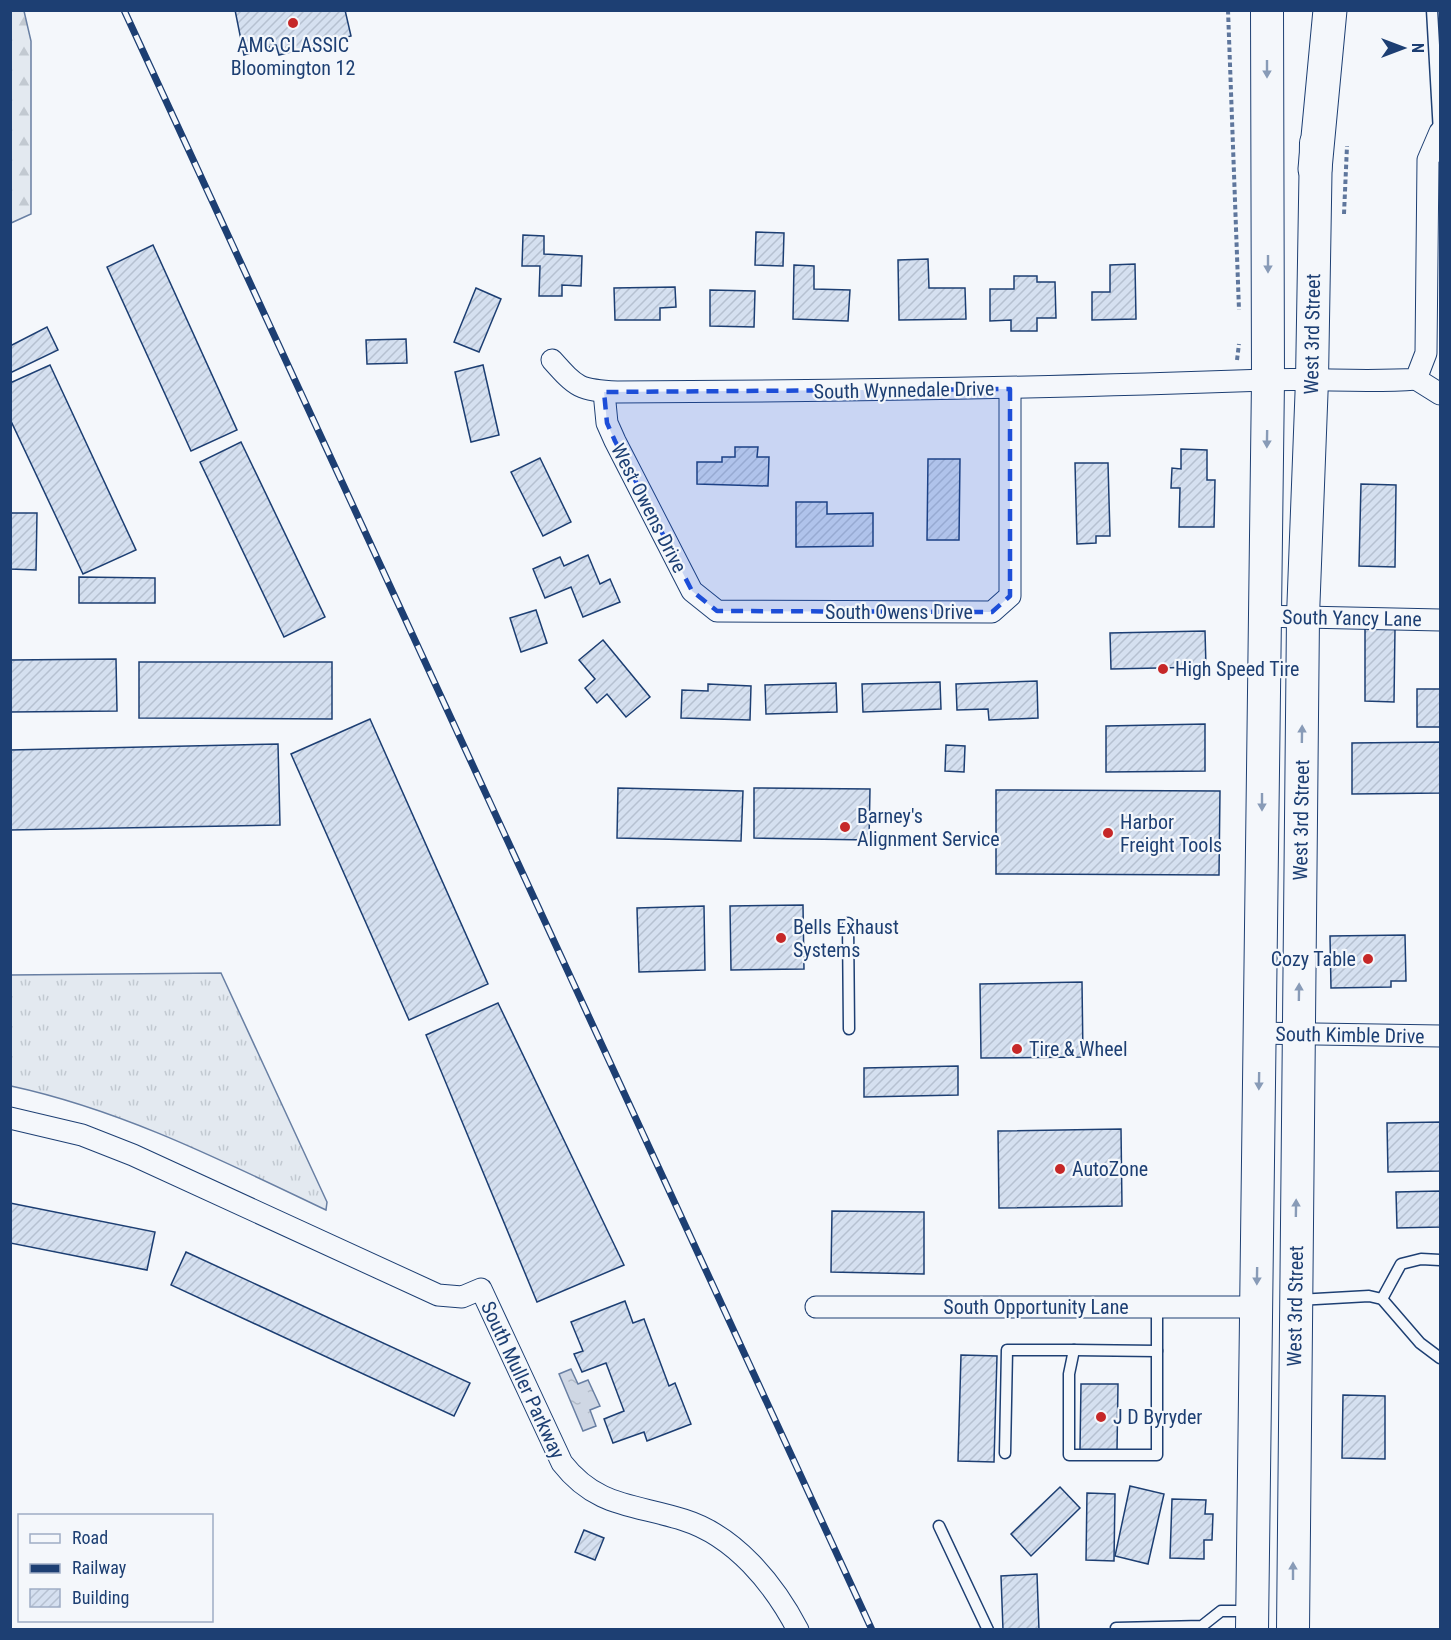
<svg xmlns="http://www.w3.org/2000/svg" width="1451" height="1640" font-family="'Roboto Condensed',sans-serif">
	<defs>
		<pattern id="grass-tufts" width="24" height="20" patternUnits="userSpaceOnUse" patternTransform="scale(1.5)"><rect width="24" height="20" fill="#e3e9f0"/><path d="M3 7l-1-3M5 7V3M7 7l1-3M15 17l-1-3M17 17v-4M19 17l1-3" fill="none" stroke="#c2c9d1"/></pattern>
		<pattern id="forest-firs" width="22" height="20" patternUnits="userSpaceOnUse" patternTransform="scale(1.5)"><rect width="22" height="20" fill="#e3e9f0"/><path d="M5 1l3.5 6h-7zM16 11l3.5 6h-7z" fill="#c2c9d1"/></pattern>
		<pattern id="water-ripples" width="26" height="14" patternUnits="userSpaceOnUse" patternTransform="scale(1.5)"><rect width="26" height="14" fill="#cfd7e4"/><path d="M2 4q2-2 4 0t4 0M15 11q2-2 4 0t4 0" fill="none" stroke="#b1bac7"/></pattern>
		<pattern id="building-hatch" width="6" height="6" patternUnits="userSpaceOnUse" patternTransform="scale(1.5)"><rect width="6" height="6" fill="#d5e0f0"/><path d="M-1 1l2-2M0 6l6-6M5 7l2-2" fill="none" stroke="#b6c1d1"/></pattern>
	</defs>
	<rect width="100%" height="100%" fill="#f4f7fb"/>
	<path fill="url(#grass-tufts)" stroke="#687fa3" stroke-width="1.5" d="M221 973 327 1202 326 1210C223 1161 122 1110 11 1086V975Z"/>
	<path fill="url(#forest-firs)" stroke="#687fa3" stroke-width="1.5" d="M11 10 24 11 31 41V214L11 223Z"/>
	<path fill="url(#water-ripples)" stroke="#687fa3" stroke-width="1.5" d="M571 1369 578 1384 588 1380 600 1406 590 1410 596 1426 583 1431 559 1374Z"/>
	<g fill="url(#building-hatch)" stroke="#1d3f73" stroke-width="1.5">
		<path d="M235 10H345L351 36 279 55 276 45 244 55Z"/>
		<path d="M756 232 784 233 783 266 755 265Z"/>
		<path d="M523 235 544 236V254L582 256 581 286 562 285V296H539L540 266H522Z"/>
		<path d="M153 245 237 430 191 451 107 267Z"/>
		<path d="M928 259 929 288H965L966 319 899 320 898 260Z"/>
		<path d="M1135 264 1136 319 1092 320V292H1110V265Z"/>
		<path d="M794 265 814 266V289L850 290 848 321 793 319Z"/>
		<path d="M1014 276H1037V282H1055L1056 318H1037V331H1011V320L990 321V289H1014Z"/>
		<path d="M675 287 676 307 660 308V320H615L614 288Z"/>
		<path d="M476 288 501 299 479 352 454 342Z"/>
		<path d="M710 290 755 291 754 327 710 326Z"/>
		<path d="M47 327 58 350 10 373V346Z"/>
		<path d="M406 339 407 363 367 364 366 340Z"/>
		<path d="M50 365 136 550 83 574 10 419V383Z"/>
		<path d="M483 365 499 435 471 442 455 372Z"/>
		<path d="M241 442 325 617 284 637 200 462Z"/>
		<path d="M735 447H758L757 457H769L768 486 697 484V462H722V457H735Z"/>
		<path d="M1181 449 1207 450V480H1215L1214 527H1179L1180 488H1171L1172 468 1181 469Z"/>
		<path d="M540 458 571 522 543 536 511 472Z"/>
		<path d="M928 459H960L959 540H927Z"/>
		<path d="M1075 463H1108L1110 536H1096V543L1077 544Z"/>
		<path d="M1361 484 1396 485 1395 567 1359 566Z"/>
		<path d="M796 502H827V514L873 513V546L796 547Z"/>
		<path d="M10 513H37L36 570 10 569Z"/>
		<path d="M588 555 600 584 610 579 620 602 583 617 571 587 545 598 533 569 560 557 564 566Z"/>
		<path d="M79 577 155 578V603H79Z"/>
		<path d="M536 610 547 643 521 652 510 618Z"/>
		<path d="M1365 628 1395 629 1394 702 1365 701Z"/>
		<path d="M1205 631 1206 667 1111 669 1110 633Z"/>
		<path d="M603 640 650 697 626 717 607 694 597 703 585 688 595 679 579 660Z"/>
		<path d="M116 659 117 711 10 712V660Z"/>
		<path d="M139 662H332V719L139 718Z"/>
		<path d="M1037 681 1038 718 989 720 988 709 957 710 956 684Z"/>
		<path d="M940 682 941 709 863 712 862 684Z"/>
		<path d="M836 683 837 712 766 714 765 685Z"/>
		<path d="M708 684 751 686 750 720 681 718 682 690 708 691Z"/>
		<rect x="1417" y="689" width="23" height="38"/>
		<path d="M370 719 488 984 409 1020 291 754Z"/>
		<path d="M1205 724V771L1106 772V726Z"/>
		<path d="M1440 742V793L1352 794V743Z"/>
		<path d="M278 744 280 825 10 830V750Z"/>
		<path d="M946 745 965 746 964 772 945 771Z"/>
		<path d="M618 788 743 791 741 841 617 838Z"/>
		<path d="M754 788 870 789 869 840 754 838Z"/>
		<path d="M996 790 1220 791 1219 875 996 874Z"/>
		<path d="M803 905 804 969 731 970 730 906Z"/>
		<path d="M704 906 705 970 639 972 637 908Z"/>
		<path d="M1405 935 1406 981H1391V987L1331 988 1330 936Z"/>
		<path d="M1082 982 1083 1057 981 1058 980 984Z"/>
		<path d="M498 1003 624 1265 537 1302 426 1035Z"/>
		<path d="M958 1066V1095L864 1097V1068Z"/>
		<path d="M1440 1122V1171L1388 1172 1387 1123Z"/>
		<path d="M1121 1129 1122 1206 999 1208 998 1131Z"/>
		<path d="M1440 1191V1227L1397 1228 1396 1192Z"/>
		<path d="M10 1203 155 1232 147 1270 10 1243Z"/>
		<path d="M832 1211 924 1212V1274L831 1272Z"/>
		<path d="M186 1252 470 1383 454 1416 171 1285Z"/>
		<path d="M625 1301 633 1323 644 1319 669 1386 675 1383 691 1424 647 1441 644 1432 613 1443 604 1419 624 1411 606 1363 582 1372 574 1354 583 1351 571 1322Z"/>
		<path d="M961 1355 997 1356 994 1462 958 1461Z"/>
		<path d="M1081 1384H1118L1117 1451 1080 1450Z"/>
		<path d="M1343 1395 1385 1396V1459L1342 1458Z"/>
		<path d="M1130 1486 1164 1494 1148 1564 1115 1556Z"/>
		<path d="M1060 1487 1080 1508 1031 1556 1011 1534Z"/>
		<path d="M1087 1493 1115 1494 1114 1561 1086 1560Z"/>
		<path d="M1172 1499 1206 1500 1205 1514H1213L1212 1540H1204V1559L1170 1558Z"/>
		<path d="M584 1530 604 1538 595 1560 575 1552Z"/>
		<path d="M1037 1574 1039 1630H1003L1001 1576Z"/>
	</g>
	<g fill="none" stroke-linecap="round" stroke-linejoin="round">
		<defs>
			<g id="service">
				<path d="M1432 10 1439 133"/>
				<path d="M848 923 849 1029"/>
				<path d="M1382 1299 1401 1264 1421 1259 1440 1260"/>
				<path d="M1298 1300 1369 1296 1382 1299 1420 1343 1440 1358"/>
				<path d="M1074 1350 1157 1351"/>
				<path d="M1005 1453 1007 1350H1074L1069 1374V1455H1157V1307"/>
				<path d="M939 1526 988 1630"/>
				<path d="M1116 1628 1202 1626 1221 1611H1249"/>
			</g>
			<g id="minor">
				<path d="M552 360C577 388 579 390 617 392 834 391 1050 388 1266 380 1316 378 1366 383 1416 379L1426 353 1428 160 1440 132"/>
				<path d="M1416 379 1440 394"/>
				<path d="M604 392 607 423 615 441 692 591 717 611 992 612 1010 596V389"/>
				<path d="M1263 616 1440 620"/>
				<path d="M1260 1033 1440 1036"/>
				<path d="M10 1118 82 1135 133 1155 438 1295 462 1297 481 1289 562 1463C597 1508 635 1504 684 1520 735 1536 774 1584 798 1630"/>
				<path d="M816 1307H1256"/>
			</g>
			<g id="primary">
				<path d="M1252 1630 1268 380 1267 10"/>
				<path d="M1293 1630 1303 616 1312 380 1316 143"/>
			</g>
			<path id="motorway" d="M1315 169 1330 10"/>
		</defs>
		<use href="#service" stroke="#1d3f73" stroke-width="13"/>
		<use href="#minor" stroke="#1d3f73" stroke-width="23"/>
		<use href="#primary" stroke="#1d3f73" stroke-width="34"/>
		<use href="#motorway" stroke="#1d3f73" stroke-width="35"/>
		<g stroke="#5e769c" stroke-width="4" stroke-dasharray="4.5 3" stroke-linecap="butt">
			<path d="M1228 10 1239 310"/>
			<path d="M1344 214 1347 146"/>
			<path d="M1237 360 1239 344"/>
		</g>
		<use href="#service" stroke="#f4f7fb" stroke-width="10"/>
		<use href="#minor" stroke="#f4f7fb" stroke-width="21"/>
		<use href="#primary" stroke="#f4f7fb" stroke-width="32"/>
		<use href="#motorway" stroke="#f4f7fb" stroke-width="33"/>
		<defs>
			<path id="rail" d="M124 10 872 1630"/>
		</defs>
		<use href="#rail" stroke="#1d3f73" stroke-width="7"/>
		<use href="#rail" stroke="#f4f7fb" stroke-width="4.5" stroke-dasharray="14" stroke-linecap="butt"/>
	</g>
	<defs><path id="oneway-solid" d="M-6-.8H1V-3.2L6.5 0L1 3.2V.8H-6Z" transform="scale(1.5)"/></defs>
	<g fill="#889bb7">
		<use href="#oneway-solid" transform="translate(1267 69) rotate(90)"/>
		<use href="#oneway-solid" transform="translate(1268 264) rotate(90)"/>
		<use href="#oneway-solid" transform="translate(1267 439) rotate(91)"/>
		<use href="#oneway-solid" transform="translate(1302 734) rotate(-89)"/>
		<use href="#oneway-solid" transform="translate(1262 802) rotate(90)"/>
		<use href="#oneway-solid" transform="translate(1299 992) rotate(-89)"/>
		<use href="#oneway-solid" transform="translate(1259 1081) rotate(91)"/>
		<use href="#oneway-solid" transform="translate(1296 1208) rotate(-89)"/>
		<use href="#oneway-solid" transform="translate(1257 1276) rotate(91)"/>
		<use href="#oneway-solid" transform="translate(1293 1571) rotate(-90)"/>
	</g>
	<path fill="#1d4ed8" fill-opacity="0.2" stroke="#1d4ed8" stroke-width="4.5" stroke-dasharray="12 8" stroke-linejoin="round" d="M1010 389V596L992 612 717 611 692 591 615 441 607 423 604 392Z"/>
	<g fill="#c62828" stroke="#f4f7fb" stroke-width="2">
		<circle cx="293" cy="23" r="6"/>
		<circle cx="1163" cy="669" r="6"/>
		<circle cx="845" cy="827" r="6"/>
		<circle cx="1108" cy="833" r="6"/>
		<circle cx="781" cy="938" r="6"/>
		<circle cx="1368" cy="959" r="6"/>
		<circle cx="1017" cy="1049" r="6"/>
		<circle cx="1060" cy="1169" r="6"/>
		<circle cx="1101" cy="1417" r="6"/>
	</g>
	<g text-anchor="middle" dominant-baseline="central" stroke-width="4.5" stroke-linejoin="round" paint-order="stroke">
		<g font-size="20" fill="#1d3f73" stroke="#f4f7fb" text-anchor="start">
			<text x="293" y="45" text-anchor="middle">AMC CLASSIC<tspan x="293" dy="23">Bloomington 12</tspan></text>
			<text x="1175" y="669">High Speed Tire</text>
			<text x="857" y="816">Barney's<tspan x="857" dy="23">Alignment Service</tspan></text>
			<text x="1120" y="822">Harbor<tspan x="1120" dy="23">Freight Tools</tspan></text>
			<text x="793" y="927">Bells Exhaust<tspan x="793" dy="23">Systems</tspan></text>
			<text x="1356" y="959" text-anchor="end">Cozy Table</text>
			<text x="1029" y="1049">Tire &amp; Wheel</text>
			<text x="1072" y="1169">AutoZone</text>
			<text x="1113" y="1417">J D Byryder</text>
		</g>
		<g font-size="20" fill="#1d3f73" stroke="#f4f7fb">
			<text transform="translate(1312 334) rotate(-89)">West 3rd Street</text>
			<text transform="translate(904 390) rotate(-1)">South Wynnedale Drive</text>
			<text transform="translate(649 508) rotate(63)">West Owens Drive</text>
			<text x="899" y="612">South Owens Drive</text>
			<text transform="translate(1352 618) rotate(1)">South Yancy Lane</text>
			<text transform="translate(1301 820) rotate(-89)">West 3rd Street</text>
			<text transform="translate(1350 1035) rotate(1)">South Kimble Drive</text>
			<text transform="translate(1295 1306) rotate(-89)">West 3rd Street</text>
			<text x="1036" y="1307">South Opportunity Lane</text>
			<text transform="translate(523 1380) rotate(65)">South Muller Parkway</text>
		</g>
	</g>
	<rect width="1451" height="1640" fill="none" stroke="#1d3f73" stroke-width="24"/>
	<rect x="18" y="1514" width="195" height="108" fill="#f4f7fb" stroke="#9eadc5" stroke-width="1.5"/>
	<rect x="30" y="1534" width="30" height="9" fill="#f4f7fb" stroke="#9eadc5" stroke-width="1.5"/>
	<text x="72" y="1544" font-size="18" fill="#1d3f73">Road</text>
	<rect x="30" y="1564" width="30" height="9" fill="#1d3f73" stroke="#9eadc5" stroke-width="1.5"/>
	<text x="72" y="1574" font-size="18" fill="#1d3f73">Railway</text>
	<rect x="30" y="1589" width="30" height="18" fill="url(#building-hatch)" stroke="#9eadc5" stroke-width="1.5"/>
	<text x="72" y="1604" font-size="18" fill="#1d3f73">Building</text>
	<g transform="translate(1403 48) rotate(90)" stroke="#f4f7fb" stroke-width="4.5" paint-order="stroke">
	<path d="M0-4.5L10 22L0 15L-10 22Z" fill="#1d3f73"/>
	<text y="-9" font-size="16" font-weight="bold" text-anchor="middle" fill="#1d3f73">N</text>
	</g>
</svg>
